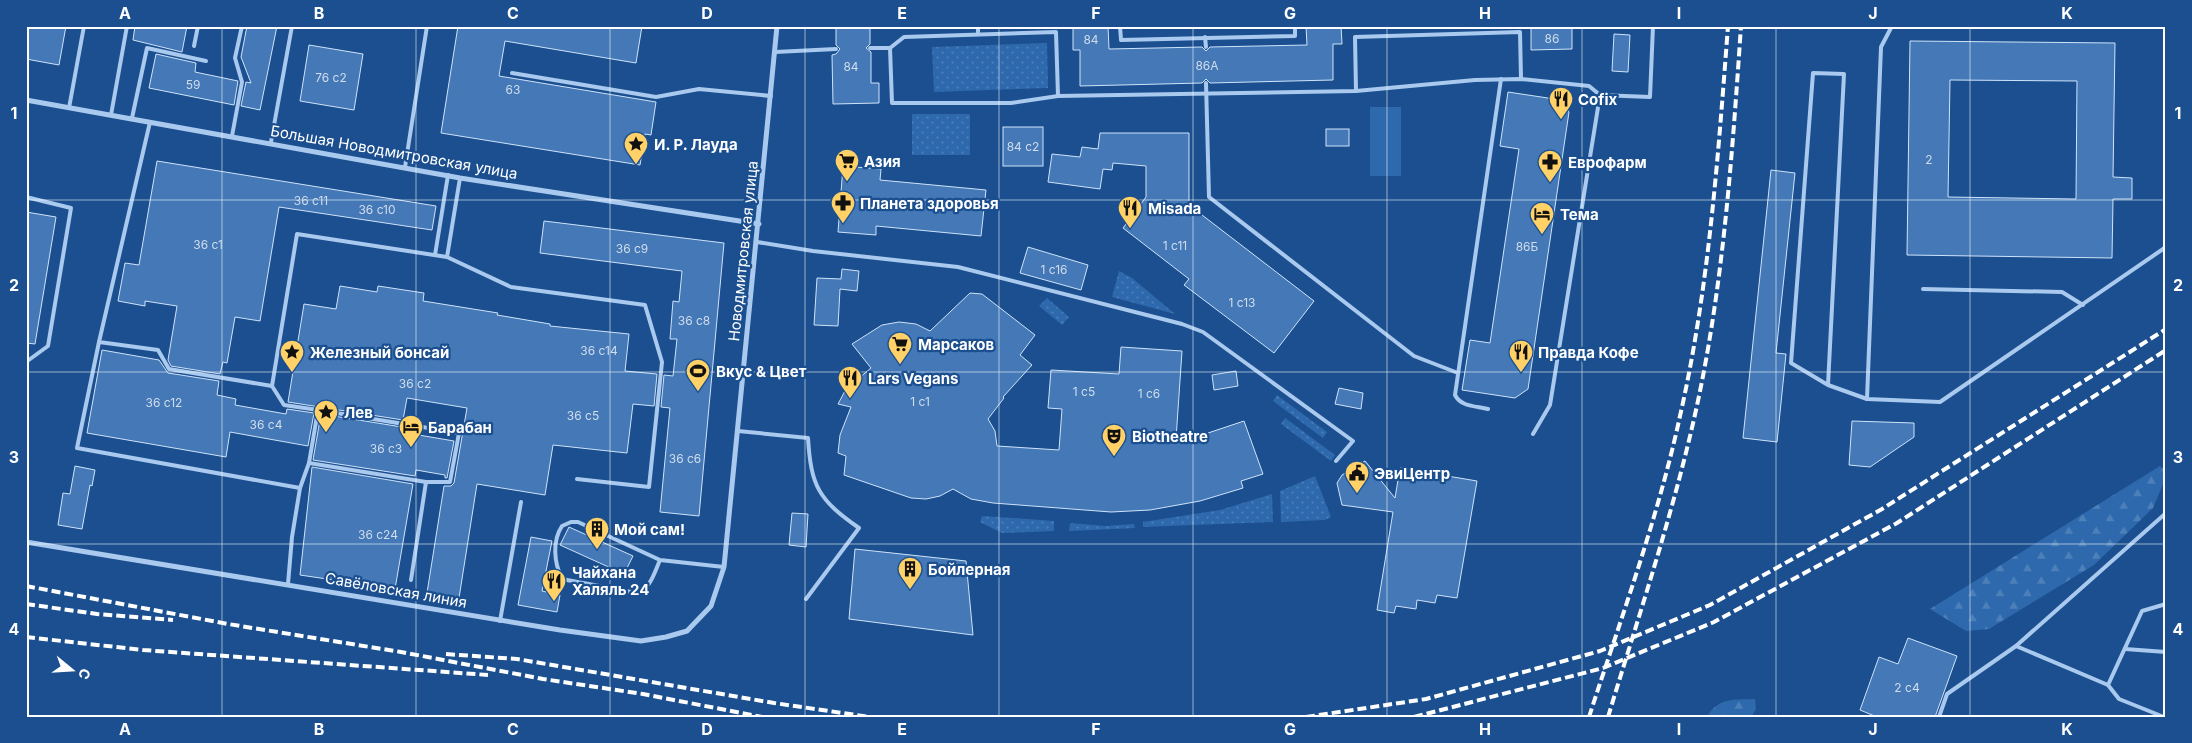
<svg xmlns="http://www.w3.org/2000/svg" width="2192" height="743" font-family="Inter,sans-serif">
	<defs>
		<pattern id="grass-dots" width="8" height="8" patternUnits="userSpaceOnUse" patternTransform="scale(1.25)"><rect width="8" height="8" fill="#2e69ad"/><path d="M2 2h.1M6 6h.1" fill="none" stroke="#4d80b9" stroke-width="1.8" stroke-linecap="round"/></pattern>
		<pattern id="forest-firs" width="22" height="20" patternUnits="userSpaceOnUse" patternTransform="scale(1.25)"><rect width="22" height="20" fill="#2e69ad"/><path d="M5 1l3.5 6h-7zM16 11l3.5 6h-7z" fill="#4d80b9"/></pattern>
	</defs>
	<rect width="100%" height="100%" fill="#1b4f8f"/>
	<g fill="url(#grass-dots)">
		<path d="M1047 43 1048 88 934 92 932 47Z"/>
		<rect x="912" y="114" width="58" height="41"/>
		<path d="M1119 271 1132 278 1175 314 1112 297Z"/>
		<path d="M1047 298 1069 317 1062 325 1039 306Z"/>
		<path d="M1277 395 1327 432 1323 438 1273 401Z"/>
		<path d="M1285 418 1335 455 1331 461 1281 424Z"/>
		<path d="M1315 476 1331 517 1325 520 1281 522 1280 491Z"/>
		<path d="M1272 494 1273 522 1143 527V522L1220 510Z"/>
		<path d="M982 516 1054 521V531L1002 533 980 522Z"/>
		<path d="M1070 523 1105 526 1134 524 1135 528 1069 531Z"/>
	</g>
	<g fill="url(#forest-firs)">
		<path d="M2160 466 2166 471V477L2153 508 2094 565 1989 629 1966 631 1930 609Z"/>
		<path d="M1755 699 1756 709 1751 717H1707C1718 697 1734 700 1755 699Z"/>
	</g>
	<rect fill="#2e69ad" x="1370" y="107" width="31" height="69"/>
	<g fill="#4478b7" stroke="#cfe3fa" fill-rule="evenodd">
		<path d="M26 26H66L59 65 26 59Z"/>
		<path d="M135 26H187L182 52 133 40Z"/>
		<path d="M247 26H277L260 110 241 106 246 82 251 83 241 57Z"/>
		<path d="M458 26H642L636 63 505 41 499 76 656 102 651 135 645 134 640 165 441 133Z"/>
		<path d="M836 26H870V44L866 48 871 52V83H879V103L833 104 832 55 836 54 840 49 836 45Z"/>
		<path d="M1073 26H1108L1109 49 1202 47 1206 51 1210 47 1307 45 1306 26H1341L1342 44H1333V80L1210 83 1206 79 1202 83 1080 86V50H1073Z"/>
		<path d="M1531 26H1572V49L1531 50Z"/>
		<path d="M1614 34 1630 35 1628 72 1612 71Z"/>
		<path d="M1910 41 2115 43 2113 177 2132 178V199H2113L2112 258 1907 255ZM1950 80 2077 81 2076 199 1948 197Z"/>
		<path d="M309 45 363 54 354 110 300 101Z"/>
		<path d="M156 54 196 63 195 72 238 81 234 105 149 88Z"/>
		<path d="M1508 92 1561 100 1569 112 1528 389 1515 398 1462 390 1470 340 1490 343 1519 149 1500 146Z"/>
		<rect x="1003" y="127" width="40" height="39"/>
		<rect x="1326" y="129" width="23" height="17"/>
		<path d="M1100 133H1189V205L1314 301 1274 353 1184 285 1189 279 1123 228 1146 197V166L1113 163 1112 170 1103 169 1100 189 1048 182 1052 154 1080 157 1082 147 1098 149Z"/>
		<path d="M157 161 436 206 432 230 279 207 260 321 235 317 227 363 223 362 220 374 171 366 168 360 177 306 145 301V306L118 301 125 263 139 265Z"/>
		<path d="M843 166 881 169 880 180 986 190 981 236 876 226V235L838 232Z"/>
		<path d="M1771 170 1795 173 1776 353 1786 354 1777 442 1743 438Z"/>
		<path d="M26 212 56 217 35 344 26 343Z"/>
		<path d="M544 221 724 243 699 516 660 512 670 408 661 407 664 375 673 376 677 339H670L673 301 679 302 682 271 540 253Z"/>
		<path d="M1028 247 1088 265 1081 290 1020 273Z"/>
		<path d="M842 269 859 271 857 291 840 289 838 326 814 325 817 278 841 279Z"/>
		<path d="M340 286 377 292 378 286 424 293 423 301 498 313 497 315 550 324V326L629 334 625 371 657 374 654 406 633 404 627 453 553 445 545 495 477 484 459 598 427 593 444 486H451L454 483 467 408 407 398 403 420 288 402 304 304 336 309Z"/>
		<path d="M970 293 982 294 1035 335 1020 355 1032 365 1003 397 1004 398 988 419 995 431 997 446 1059 450 1062 409 1048 408 1051 370 1119 374 1121 347 1182 351 1176 439 1186 437 1187 440 1244 421 1263 474 1241 481 1243 488 1200 501 1150 510 1111 512 993 503 971 499 953 489 940 496 926 499 911 498 844 475 846 456 838 453 840 435 851 407 838 404 846 389 871 368 852 344 882 325 899 322 916 324 930 331Z"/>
		<path d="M102 350 159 360 168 373 219 381 217 395 236 399 235 405 286 414 287 409 314 413 308 446 230 432 226 457 87 433Z"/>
		<path d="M1236 371 1238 386 1214 390 1212 375Z"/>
		<path d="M1339 388 1363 393 1361 409 1335 404Z"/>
		<path d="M321 414 402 427 401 432 454 441 447 478H445V475L416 470 415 476 313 460Z"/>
		<path d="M1852 421 1914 423V437L1870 467 1849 465Z"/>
		<path d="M1365 461 1395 498 1400 468 1477 481 1457 598 1437 595 1435 603 1417 600 1416 609 1396 606 1394 613 1377 610 1393 512 1342 505 1337 483 1342 475Z"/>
		<path d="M75 466 95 470 92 486 90 485 82 529 58 525 63 493 70 494Z"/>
		<path d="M312 467 413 484 395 589 300 575Z"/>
		<path d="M792 513 808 514 806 547 789 545Z"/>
		<path d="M569 527 633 556 624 574 560 545Z"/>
		<path d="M531 537 552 541 542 591 560 595 557 612 518 605Z"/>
		<path d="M855 549 966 561 973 635 849 619Z"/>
		<path d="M1908 638 1957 656 1935 717H1877L1860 710 1879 657 1898 664Z"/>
	</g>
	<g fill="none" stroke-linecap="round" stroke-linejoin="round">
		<g stroke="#a9c9ee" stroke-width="4">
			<path d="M978 26V34"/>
			<path d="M1120 26 1121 40 1295 36V26"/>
			<path d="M1205 37 1206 47"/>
			<path d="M194 46 198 26"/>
			<path d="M870 48H890L904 37 1056 32 1058 96 1356 91 1355 37 1520 32 1521 79"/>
			<path d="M890 48 892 103H1011L1058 96"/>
			<path d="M775 52 836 49"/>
			<path d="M512 73 656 97 699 89 771 96"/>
			<path d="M1206 83 1209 197 1414 356 1458 373"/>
			<path d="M1356 91 1475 80 1521 79 1589 86 1600 95 1650 97 1653 26"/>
			<path d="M69 108 84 26"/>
			<path d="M111 115 127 26"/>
			<path d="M132 118 147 48 206 61"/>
			<path d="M150 122 99 342 158 350 169 369 272 386"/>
			<path d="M232 136 242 82 235 58 242 26"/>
			<path d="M271 142 292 26"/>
			<path d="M405 167 427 26"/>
			<path d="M26 197 71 208 48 346 26 362"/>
			<path d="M757 242 813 251 958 267 1182 324 1203 332 1353 441 1336 461"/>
			<path d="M435 255 448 175"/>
			<path d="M447 257 460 178"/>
			<path d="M1923 289 2062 292 2083 305"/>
			<path d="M99 342 77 448 300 488 309 463 318 410 284 405 272 386 297 234 447 257 511 287 645 305 662 362 649 487 577 479"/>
			<path d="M1828 385 1791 363 1813 73 1844 74 1828 385 1867 399 1940 402 2166 247"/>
			<path d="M1867 399 1881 47 1892 26"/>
			<path d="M1488 409C1476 406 1461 407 1455 395L1501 79"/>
			<path d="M738 431 808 438C811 487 819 500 859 528L806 599"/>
			<path d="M1533 434 1550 405 1600 95"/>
			<path d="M309 463 426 482H450L459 433 318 410"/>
			<path d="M660 560C655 571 650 590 637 593L567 580 562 579C554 563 552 541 562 526L571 522H578L660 560 724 567"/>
			<path d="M411 580 426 482"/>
			<path d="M288 584 292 537 300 488"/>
			<path d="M500 621 521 502"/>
			<path d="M2016 646 2108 685 2142 611 2166 604"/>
			<path d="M2125 649 2166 652"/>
			<path d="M2108 685 2119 699 2164 717"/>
			<path d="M1939 717 1947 694 2016 646 2166 513"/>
		</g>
		<g stroke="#a9c9ee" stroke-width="5">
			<path d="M26 100 460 178 759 224"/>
			<path d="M26 542 560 630 641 641 666 637 687 631 711 606 724 567 777 26"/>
		</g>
		<g stroke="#fff" stroke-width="4" stroke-dasharray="9 4" stroke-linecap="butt">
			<path d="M26 586 228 624 401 652 543 679 643 694 762 717"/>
			<path d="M26 604 97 614 173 620"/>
			<path d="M26 637 143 650 488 675"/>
			<path d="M446 654 517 659 774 703 870 717"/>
			<path d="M1306 717 1426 699 1600 651 1710 605 1882 509 2166 329"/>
			<path d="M1414 717 1603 668 1714 622 1897 523 2166 350"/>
			<path d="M1589 717C1621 618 1658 518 1680 416 1709 288 1718 157 1728 26"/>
			<path d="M1608 717C1638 618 1671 520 1694 419 1723 291 1732 158 1741 26"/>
		</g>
	</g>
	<path fill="none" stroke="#fff" stroke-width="1" stroke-opacity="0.55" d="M222 26V717M416 26V717M610 26V717M805 26V717M999 26V717M1193 26V717M1387 26V717M1582 26V717M1776 26V717M1970 26V717M26 200H2166M26 372H2166M26 544H2166"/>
	<defs>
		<symbol id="restaurant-pin" viewBox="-11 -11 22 30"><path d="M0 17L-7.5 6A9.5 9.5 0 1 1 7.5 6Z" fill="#ffd166" stroke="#1b4f8f"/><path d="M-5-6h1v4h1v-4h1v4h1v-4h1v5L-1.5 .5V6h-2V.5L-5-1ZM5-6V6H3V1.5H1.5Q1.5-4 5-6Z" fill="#111"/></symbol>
		<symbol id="sight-pin" viewBox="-11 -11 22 30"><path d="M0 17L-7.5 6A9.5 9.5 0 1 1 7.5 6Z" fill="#ffd166" stroke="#1b4f8f"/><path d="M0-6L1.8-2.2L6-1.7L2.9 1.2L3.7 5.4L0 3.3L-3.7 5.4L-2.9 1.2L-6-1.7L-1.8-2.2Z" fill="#111"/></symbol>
		<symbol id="supermarket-pin" viewBox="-11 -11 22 30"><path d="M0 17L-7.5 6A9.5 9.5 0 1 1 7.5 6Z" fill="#ffd166" stroke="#1b4f8f"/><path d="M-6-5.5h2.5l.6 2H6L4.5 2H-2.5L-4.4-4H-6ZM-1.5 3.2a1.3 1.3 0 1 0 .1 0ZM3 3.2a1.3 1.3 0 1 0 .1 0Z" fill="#111"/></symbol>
		<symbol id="pharmacy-pin" viewBox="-11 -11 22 30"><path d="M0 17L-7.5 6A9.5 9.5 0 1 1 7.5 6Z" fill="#ffd166" stroke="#1b4f8f"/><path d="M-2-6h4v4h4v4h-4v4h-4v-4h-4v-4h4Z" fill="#111"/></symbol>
		<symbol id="hotel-pin" viewBox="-11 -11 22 30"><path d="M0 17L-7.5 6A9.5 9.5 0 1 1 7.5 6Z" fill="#ffd166" stroke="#1b4f8f"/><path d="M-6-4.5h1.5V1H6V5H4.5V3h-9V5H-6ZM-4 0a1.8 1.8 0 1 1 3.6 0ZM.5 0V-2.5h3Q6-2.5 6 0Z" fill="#111"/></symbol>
		<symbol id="stadium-pin" viewBox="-11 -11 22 30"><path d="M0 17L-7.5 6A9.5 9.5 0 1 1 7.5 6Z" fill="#ffd166" stroke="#1b4f8f"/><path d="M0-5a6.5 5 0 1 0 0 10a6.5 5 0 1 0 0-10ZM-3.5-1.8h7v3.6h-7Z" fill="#111"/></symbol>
		<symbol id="theatre-pin" viewBox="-11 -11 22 30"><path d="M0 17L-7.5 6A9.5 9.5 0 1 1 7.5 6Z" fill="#ffd166" stroke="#1b4f8f"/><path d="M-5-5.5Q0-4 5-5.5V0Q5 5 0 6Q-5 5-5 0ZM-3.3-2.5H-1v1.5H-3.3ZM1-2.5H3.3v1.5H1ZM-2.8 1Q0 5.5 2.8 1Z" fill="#111"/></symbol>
		<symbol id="civic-pin" viewBox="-11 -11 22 30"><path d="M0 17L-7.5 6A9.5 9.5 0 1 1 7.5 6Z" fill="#ffd166" stroke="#1b4f8f"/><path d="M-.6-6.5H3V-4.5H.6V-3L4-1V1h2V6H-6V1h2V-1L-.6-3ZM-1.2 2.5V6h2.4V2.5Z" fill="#111"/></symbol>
		<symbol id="building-pin" viewBox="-11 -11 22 30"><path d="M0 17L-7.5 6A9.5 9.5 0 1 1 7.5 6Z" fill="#ffd166" stroke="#1b4f8f"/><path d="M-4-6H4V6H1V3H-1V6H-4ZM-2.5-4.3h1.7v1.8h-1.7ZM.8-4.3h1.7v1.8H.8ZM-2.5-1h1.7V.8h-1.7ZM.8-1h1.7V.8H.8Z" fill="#111"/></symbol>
	</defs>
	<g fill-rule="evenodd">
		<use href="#restaurant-pin" x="1547" y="85" width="28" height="38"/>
		<use href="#sight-pin" x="622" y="130" width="28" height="38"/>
		<use href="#supermarket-pin" x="833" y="147" width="28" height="38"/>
		<use href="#pharmacy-pin" x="1536" y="148" width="28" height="38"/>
		<use href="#pharmacy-pin" x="829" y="189" width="28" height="38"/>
		<use href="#restaurant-pin" x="1116" y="194" width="28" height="38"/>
		<use href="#hotel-pin" x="1528" y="200" width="28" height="38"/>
		<use href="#supermarket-pin" x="886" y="330" width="28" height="38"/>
		<use href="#sight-pin" x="278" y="338" width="28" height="38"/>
		<use href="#restaurant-pin" x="1507" y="338" width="28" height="38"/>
		<use href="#stadium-pin" x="684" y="357" width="28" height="38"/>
		<use href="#restaurant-pin" x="836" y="364" width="28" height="38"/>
		<use href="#sight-pin" x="312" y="398" width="28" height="38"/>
		<use href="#hotel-pin" x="397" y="413" width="28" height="38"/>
		<use href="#theatre-pin" x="1100" y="422" width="28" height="38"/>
		<use href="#civic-pin" x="1343" y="459" width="28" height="38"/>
		<use href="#building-pin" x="583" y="515" width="28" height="38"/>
		<use href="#building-pin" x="896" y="555" width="28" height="38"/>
		<use href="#restaurant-pin" x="540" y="567" width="28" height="38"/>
	</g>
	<g text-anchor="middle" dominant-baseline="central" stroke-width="4.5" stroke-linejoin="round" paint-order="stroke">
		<g font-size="12" fill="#d0dded">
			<text x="1552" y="38">86</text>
			<text x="1091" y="39">84</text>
			<text x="1207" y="65">86А</text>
			<text x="851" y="66">84</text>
			<text x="331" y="77">76 с2</text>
			<text x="193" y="84">59</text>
			<text x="513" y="89">63</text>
			<text x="1023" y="146">84 с2</text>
			<text x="1929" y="159">2</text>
			<text x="311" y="200">36 с11</text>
			<text x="377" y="209">36 с10</text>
			<text x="208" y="244">36 с1</text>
			<text x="1175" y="245">1 с11</text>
			<text x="1527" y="246">86Б</text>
			<text x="632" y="248">36 с9</text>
			<text x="1054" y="269">1 с16</text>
			<text x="1242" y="302">1 с13</text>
			<text x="694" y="320">36 с8</text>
			<text x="599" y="350">36 с14</text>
			<text x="415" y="383">36 с2</text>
			<text x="1084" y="391">1 с5</text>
			<text x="1149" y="393">1 с6</text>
			<text x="920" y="401">1 с1</text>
			<text x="164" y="402">36 с12</text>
			<text x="583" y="415">36 с5</text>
			<text x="266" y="424">36 с4</text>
			<text x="386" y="448">36 с3</text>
			<text x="685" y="458">36 с6</text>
			<text x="378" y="534">36 с24</text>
			<text x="1907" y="687">2 с4</text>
		</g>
		<g font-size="15" font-weight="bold" fill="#fff" stroke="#1b4f8f" text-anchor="start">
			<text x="1578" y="99">Cofix</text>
			<text x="654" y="144">И. Р. Лауда</text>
			<text x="864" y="161">Азия</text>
			<text x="1568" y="162">Еврофарм</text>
			<text x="860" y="203">Планета здоровья</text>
			<text x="1148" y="208">Misada</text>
			<text x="1560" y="214">Тема</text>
			<text x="918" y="344">Марсаков</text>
			<text x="310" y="352">Железный бонсай</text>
			<text x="1538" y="352">Правда Кофе</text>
			<text x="716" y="371">Вкус &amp; Цвет</text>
			<text x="868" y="378">Lars Vegans</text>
			<text x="344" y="412">Лев</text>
			<text x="428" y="427">Барабан</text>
			<text x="1132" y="436">Biotheatre</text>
			<text x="1374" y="473">ЭвиЦентр</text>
			<text x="614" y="529">Мой сам!</text>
			<text x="928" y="569">Бойлерная</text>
			<text x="572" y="572">Чайхана<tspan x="572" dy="17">Халяль 24</tspan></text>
		</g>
		<g font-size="15" fill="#fff" stroke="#1b4f8f">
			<text transform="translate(394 152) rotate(10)">Большая Новодмитровская улица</text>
			<text transform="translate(743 251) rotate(-84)">Новодмитровская улица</text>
			<text transform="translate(396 590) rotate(10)">Савёловская линия</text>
		</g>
	</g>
	<rect width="2192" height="743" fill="none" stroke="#1b4f8f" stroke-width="55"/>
	<g transform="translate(72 670) rotate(108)" stroke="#1b4f8f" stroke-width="4" paint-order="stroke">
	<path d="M0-4L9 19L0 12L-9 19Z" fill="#ffffff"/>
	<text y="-8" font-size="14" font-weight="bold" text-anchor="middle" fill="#ffffff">С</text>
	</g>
	<rect x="28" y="28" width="2136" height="688" fill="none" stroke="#fff" stroke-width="2"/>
	<g font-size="16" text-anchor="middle" font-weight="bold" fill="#fff">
		<text x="125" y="19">A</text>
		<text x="319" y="19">B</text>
		<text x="513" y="19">C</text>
		<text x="707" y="19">D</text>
		<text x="902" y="19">E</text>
		<text x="1096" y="19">F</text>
		<text x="1290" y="19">G</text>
		<text x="1485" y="19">H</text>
		<text x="1679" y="19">I</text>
		<text x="1873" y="19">J</text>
		<text x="2067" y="19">K</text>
		<text x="14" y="119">1</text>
		<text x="2178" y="119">1</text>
		<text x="14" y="291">2</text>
		<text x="2178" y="291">2</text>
		<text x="14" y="463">3</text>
		<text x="2178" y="463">3</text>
		<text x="14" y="635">4</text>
		<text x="2178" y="635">4</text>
		<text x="125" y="735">A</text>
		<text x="319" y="735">B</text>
		<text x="513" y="735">C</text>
		<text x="707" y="735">D</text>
		<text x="902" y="735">E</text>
		<text x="1096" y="735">F</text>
		<text x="1290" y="735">G</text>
		<text x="1485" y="735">H</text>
		<text x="1679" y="735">I</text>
		<text x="1873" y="735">J</text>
		<text x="2067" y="735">K</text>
	</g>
</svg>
